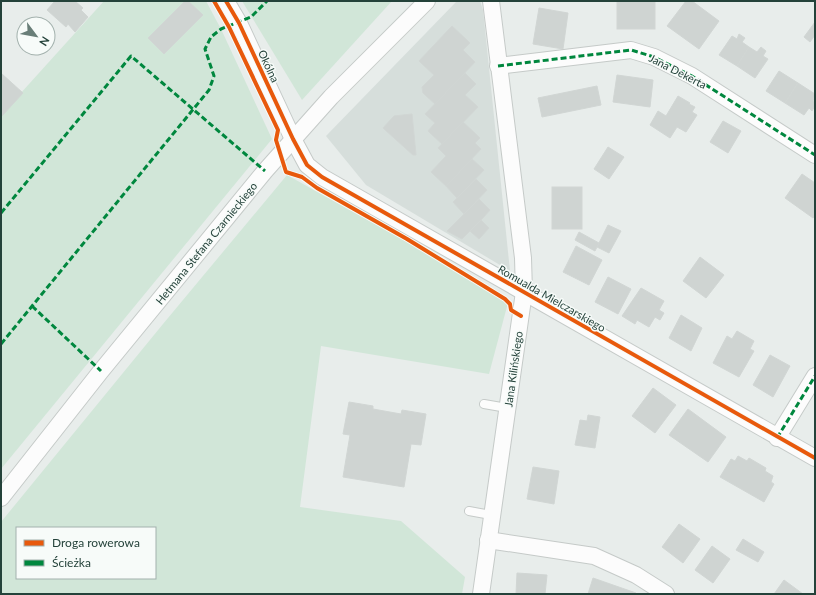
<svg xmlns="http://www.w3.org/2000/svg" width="816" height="595" font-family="Lato,sans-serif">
	<rect width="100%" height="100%" fill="#e8edeb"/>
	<path fill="#d6dedb" d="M457 1H480L483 10 510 271 366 185 326 136Z"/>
	<g fill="#d1e6d8" fill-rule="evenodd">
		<path d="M104 1H206L221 29 272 139 1 469V115Z"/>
		<path d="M242 1H392L302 100Z"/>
		<path d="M287 175 509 299 489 374 321 346 300 507 401 521 465 577 462 594H1V522L163 324ZM17 528H155V578H17Z"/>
	</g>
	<g fill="#cfd4d2" stroke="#d1d6d4">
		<path d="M55 1H75L83 8 81 10 88 17 75 32 68 24 66 27 47 10Z"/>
		<path d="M185 1H188L203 15 164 54 148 38Z"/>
		<rect x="617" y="1" width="38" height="28"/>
		<path d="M686 1H692L719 21 699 49 667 26Z"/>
		<path d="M539 8 568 13 563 49 533 44Z"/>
		<path d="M815 22V35L810 42 804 37Z"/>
		<path d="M452 26 470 43 463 50 475 62 435 104 423 93 422 87 434 75 419 61Z"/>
		<path d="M739 34 745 38 742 42 749 47 737 66 719 55 732 36 737 39Z"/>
		<path d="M749 47 757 52 761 47 766 51 763 56 768 59 755 78 737 66Z"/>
		<path d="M779 71 798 83 785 103 766 91Z"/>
		<path d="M465 73 476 84 465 95 478 107 442 144 428 131 435 123 425 114Z"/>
		<path d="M2 74 23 93 1 117V75Z"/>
		<path d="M617 75 653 80 650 107 613 102Z"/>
		<path d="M798 83 815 94 813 101 815 102V106L812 111 809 108 804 115 785 103Z"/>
		<path d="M597 86 601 105 542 117 538 98Z"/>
		<path d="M678 96 690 103 689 104 695 107 692 112 697 115 686 132 677 127 670 138 650 125 658 111 666 116Z"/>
		<path d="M412 114 416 155H413L383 128 394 116Z"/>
		<path d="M723 121 741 131 728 153 710 142Z"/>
		<path d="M463 122 480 138 475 143 481 149 446 186 431 172 446 156 438 148Z"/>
		<path d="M608 147 624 157 609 179 594 169Z"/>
		<path d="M472 159 484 170 457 198 446 186Z"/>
		<path d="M802 174 815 183V216L813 218 785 198Z"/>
		<path d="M476 179 487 190 464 214 453 202Z"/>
		<rect x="552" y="187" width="30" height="42"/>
		<path d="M479 199 490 210 481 220 462 239 447 231Z"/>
		<path d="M481 220 489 228 479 239 470 231Z"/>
		<path d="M608 225 621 231 609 253 597 247Z"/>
		<path d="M579 232 599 243 595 251 575 240Z"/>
		<path d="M576 246 602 260 589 285 563 272Z"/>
		<path d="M700 257 724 275 706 298 683 281Z"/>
		<path d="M608 277 631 289 618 314 595 302Z"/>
		<path d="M641 288 664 301 659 310 664 313 660 320 655 317 649 327 637 320 635 324 622 316Z"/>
		<path d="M681 315 702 328 691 351 669 338Z"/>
		<path d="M737 331 754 341 750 349 754 351 739 377 713 363 727 336 732 339Z"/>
		<path d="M770 355 790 366 773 397 753 385Z"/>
		<path d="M653 388 676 405 655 433 632 416Z"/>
		<path d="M349 402 373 406V409L401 414 402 410 426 414 421 445 411 444 404 487 343 477 350 435 343 434Z"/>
		<path d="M688 409 726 437 708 462 669 435Z"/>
		<path d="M588 415 600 417 595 448 575 445 580 420 587 421Z"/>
		<path d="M738 456 747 461 749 458 766 468 765 471 773 476 771 482 774 484 764 502 720 477 731 459 735 461Z"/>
		<path d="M533 467 559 471 554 504 527 499Z"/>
		<path d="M679 524 700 539 683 563 662 547Z"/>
		<path d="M743 539 764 552 758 562 736 550Z"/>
		<path d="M712 546 730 559 713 583 695 570Z"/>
		<path d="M517 573 547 575 545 594H516Z"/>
		<path d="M593 578 636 593 635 594H588Z"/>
		<path d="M784 580 803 594H774Z"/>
	</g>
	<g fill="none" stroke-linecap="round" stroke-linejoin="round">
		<defs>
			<g id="service">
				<path d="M484 404 507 408"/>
				<path d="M469 511 491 515"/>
			</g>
			<g id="minor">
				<path d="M226 1 239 23 293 139 307 165 322 177 815 458"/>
				<path d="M498 66 631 50 654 57 692 76 815 155"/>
				<path d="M777 438 815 376"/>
				<path d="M1 498 101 371 265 171 331 97 427 1"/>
				<path d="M488 540 594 556 636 575 666 594"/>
				<path d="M481 594 524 292 523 258 491 1"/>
			</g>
		</defs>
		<use href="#service" stroke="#c5cac8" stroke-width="10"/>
		<use href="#minor" stroke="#c5cac8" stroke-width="18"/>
		<use href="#service" stroke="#fcfcfc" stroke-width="8"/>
		<use href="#minor" stroke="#fcfcfc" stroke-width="16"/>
		<g stroke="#00873e" stroke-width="3" stroke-dasharray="6 3" stroke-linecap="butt">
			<path d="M498 66 631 50 654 57 692 76 815 155"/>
			<path d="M1 213 131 56 265 171"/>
			<path d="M32 306 101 371"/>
			<path d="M1 344 209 90 214 76 205 49 211 37 221 29 251 17 267 1"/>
			<path d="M777 438 815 376"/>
		</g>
		<defs>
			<g id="cycleway">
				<path d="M214 1 229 27 278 130 276 140 286 172 302 177 317 188 407 239 505 299 510 304 511 310 521 316"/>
				<path d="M226 1 239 23 293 139 307 165 322 177 815 458"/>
			</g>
		</defs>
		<use href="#cycleway" stroke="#f7fbf9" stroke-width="6"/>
		<use href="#cycleway" stroke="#e8590c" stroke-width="4"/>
	</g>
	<g text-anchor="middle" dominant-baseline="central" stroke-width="3" stroke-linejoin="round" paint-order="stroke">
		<g font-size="11" fill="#24423a" stroke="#f7fbf9">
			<text transform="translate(269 66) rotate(65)">Okólna</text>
			<text transform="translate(678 71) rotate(27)">Jana Dekerta</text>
			<text transform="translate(206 243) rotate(-51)">Hetmana Stefana Czarnieckiego</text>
			<text transform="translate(552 298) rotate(30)">Romualda Mielczarskiego</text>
			<text transform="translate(513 369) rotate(-82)">Jana Kilińskiego</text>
		</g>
	</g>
	<rect width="816" height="595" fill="none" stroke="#24423a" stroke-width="4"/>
	<rect x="16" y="527" width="140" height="52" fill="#f7fbf9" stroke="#a3b1ad"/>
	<rect x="24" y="540" width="20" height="6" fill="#e8590c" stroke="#a3b1ad"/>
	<text x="52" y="547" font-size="12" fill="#24423a">Droga rowerowa</text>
	<rect x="24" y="560" width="20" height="6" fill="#00873e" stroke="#a3b1ad"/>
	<text x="52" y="567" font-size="12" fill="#24423a">Ścieżka</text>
	<g transform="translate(36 36) rotate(122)"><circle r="19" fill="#f7fbf9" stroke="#a3b1ad"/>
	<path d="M0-3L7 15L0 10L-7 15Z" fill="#697e78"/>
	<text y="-6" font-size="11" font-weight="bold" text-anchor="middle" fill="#24423a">N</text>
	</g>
</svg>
